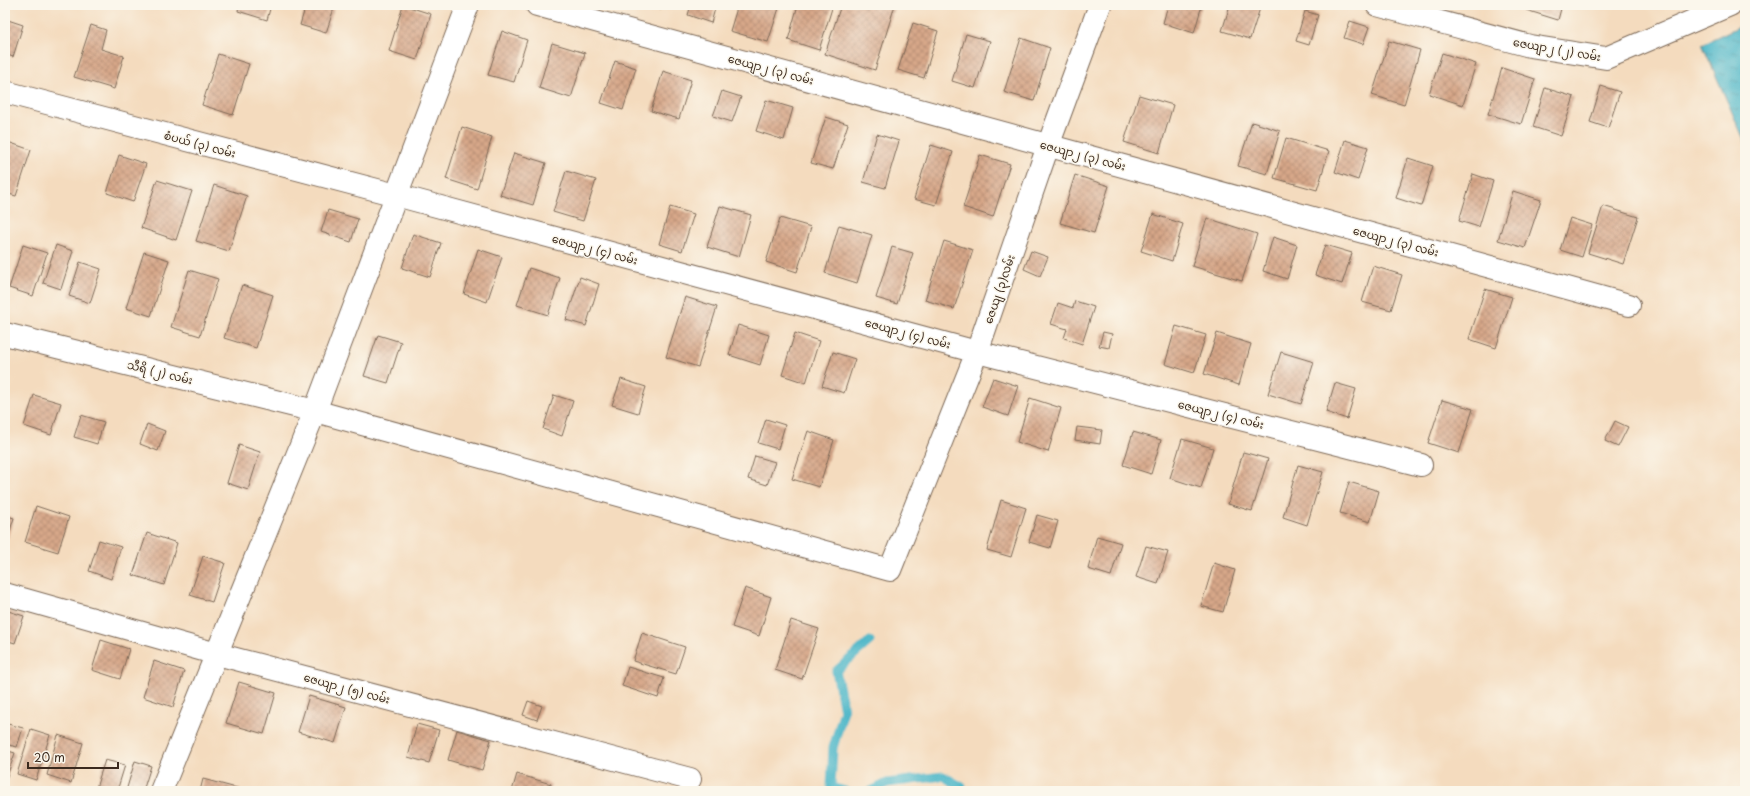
<svg xmlns="http://www.w3.org/2000/svg" width="1750" height="796" font-family="'Playpen Sans','Noto Sans Myanmar',sans-serif">
	<defs>
		<pattern id="water-ripples" width="26" height="14" patternUnits="userSpaceOnUse"><rect width="26" height="14" fill="#4ab5c7"/><path d="M2 4q2-2 4 0t4 0M15 11q2-2 4 0t4 0" fill="none" stroke="#3f93a1"/></pattern>
		<pattern id="building-cross-hatch" width="8" height="8" patternUnits="userSpaceOnUse"><rect width="8" height="8" fill="#d7a789"/><path d="M0 0l8 8M0 8l8-8" fill="none" stroke="#b0886f"/></pattern>
	</defs>
	<rect width="100%" height="100%" fill="#fbf7ec"/>
	<filter id="ink" filterUnits="userSpaceOnUse"><feTurbulence type="fractalNoise" baseFrequency=".025" numOctaves="2"/><feDisplacementMap in="SourceGraphic" scale="8" xChannelSelector="R" yChannelSelector="G"/><feConvolveMatrix kernelMatrix="1 2 1 2 8 2 1 2 1" color-interpolation-filters="sRGB"/></filter>
	<filter id="wash" filterUnits="userSpaceOnUse"><feTurbulence type="fractalNoise" baseFrequency=".012" numOctaves="4" result="noise"/><feDisplacementMap in="SourceGraphic" scale="16" xChannelSelector="R" yChannelSelector="G"/><feGaussianBlur stdDeviation="0.9" result="paint"/><feColorMatrix in="noise" values="0 0 0 0 0 0 0 0 0 0 0 0 0 0 0 0 0 1.4 0 .05"/><feComposite in="paint" operator="in"/></filter>
	<g filter="url(#wash)">
		<rect width="100%" height="100%" fill="#f4dbbe"/>
		<path fill="url(#water-ripples)" stroke="#427072" d="M1742 25 1745 27V142L1702 44Z"/>
		<g fill="none" stroke-linecap="round" stroke-linejoin="round">
			<g stroke="#4ab5c7" stroke-width="9">
				<path d="M845 791 831 787 833 748 844 710 836 671 870 641"/>
				<path d="M871 791 887 783 943 776 962 787V791"/>
			</g>
		</g>
		<g id="blocks">
			<g fill="url(#building-cross-hatch)">
				<path d="M239 5H271L267 20 238 11Z"/>
				<path d="M306 5H335L326 33 300 25Z"/>
				<path d="M403 5 431 14 417 60 389 51Z"/>
				<path d="M645 5H663L661 10Z"/>
				<path d="M691 5H716L711 23 688 15Z"/>
				<path d="M738 5H780L768 42 730 31Z"/>
				<path d="M798 5H833L819 50 788 40Z"/>
				<path d="M841 5H895L875 70 825 54Z"/>
				<path d="M1168 5H1202L1194 33 1163 23Z"/>
				<path d="M1230 5H1261L1250 39 1222 31Z"/>
				<path d="M1527 5H1562L1558 20 1526 10Z"/>
				<path d="M1305 11 1318 15 1309 45 1296 41Z"/>
				<path d="M5 19 23 25 13 57 5 54Z"/>
				<path d="M1350 21 1369 27 1363 44 1344 38Z"/>
				<path d="M913 23 938 31 924 78 898 70Z"/>
				<path d="M91 25 106 30 101 49 124 56 114 89 74 77Z"/>
				<path d="M502 31 527 40 514 82 488 75Z"/>
				<path d="M966 34 990 41 975 88 952 81Z"/>
				<path d="M1021 38 1050 48 1034 101 1004 92Z"/>
				<path d="M1389 41 1420 50 1404 105 1372 95Z"/>
				<path d="M552 43 585 53 571 98 539 88Z"/>
				<path d="M1442 53 1476 64 1463 105 1429 94Z"/>
				<path d="M218 54 249 64 233 115 202 105Z"/>
				<path d="M615 61 636 68 623 110 601 103Z"/>
				<path d="M1502 68 1535 79 1521 124 1488 114Z"/>
				<path d="M663 71 691 80 679 119 651 111Z"/>
				<path d="M1601 86 1620 92 1608 128 1590 122Z"/>
				<path d="M1545 88 1574 97 1561 136 1533 127Z"/>
				<path d="M722 91 741 97 732 122 713 116Z"/>
				<path d="M1139 95 1173 105 1159 153 1124 142Z"/>
				<path d="M766 100 793 108 784 140 756 131Z"/>
				<path d="M826 117 848 124 833 169 811 163Z"/>
				<path d="M1252 122 1280 131 1267 174 1238 166Z"/>
				<path d="M462 127 492 137 477 189 446 179Z"/>
				<path d="M877 134 899 141 885 188 863 182Z"/>
				<path d="M1286 138 1329 151 1317 190 1274 178Z"/>
				<path d="M1345 140 1368 147 1358 180 1335 172Z"/>
				<path d="M5 141 31 150 16 196 5 193Z"/>
				<path d="M931 145 953 152 936 205 914 199Z"/>
				<path d="M514 153 546 163 533 205 500 195Z"/>
				<path d="M119 155 146 164 133 202 107 193Z"/>
				<path d="M980 155 1010 164 993 217 963 207Z"/>
				<path d="M1408 158 1433 166 1421 206 1396 198Z"/>
				<path d="M566 171 596 180 583 221 553 212Z"/>
				<path d="M1473 174 1493 181 1479 227 1459 221Z"/>
				<path d="M1075 175 1109 186 1094 233 1060 223Z"/>
				<path d="M157 180 192 191 176 240 141 228Z"/>
				<path d="M214 185 247 196 229 251 196 241Z"/>
				<path d="M1513 191 1541 200 1525 248 1498 240Z"/>
				<path d="M720 206 751 215 739 257 707 247Z"/>
				<path d="M1603 206 1638 217 1623 264 1588 253Z"/>
				<path d="M670 207 694 214 682 251 659 244Z"/>
				<path d="M328 210 358 219 351 242 321 232Z"/>
				<path d="M1153 214 1183 224 1172 261 1141 251Z"/>
				<path d="M780 218 811 227 797 272 766 262Z"/>
				<path d="M1207 218 1257 234 1242 281 1192 266Z"/>
				<path d="M1570 218 1592 225 1582 257 1560 250Z"/>
				<path d="M839 225 872 235 857 283 825 273Z"/>
				<path d="M413 234 441 243 430 277 402 268Z"/>
				<path d="M1273 237 1297 245 1287 279 1263 271Z"/>
				<path d="M944 241 973 250 954 309 925 300Z"/>
				<path d="M23 245 47 253 33 296 9 288Z"/>
				<path d="M56 245 73 251 61 289 43 283Z"/>
				<path d="M1325 245 1352 253 1342 284 1315 275Z"/>
				<path d="M892 247 913 253 897 304 876 298Z"/>
				<path d="M478 249 502 257 487 302 464 294Z"/>
				<path d="M1031 251 1048 257 1040 276 1024 269Z"/>
				<path d="M144 252 169 260 151 316 126 308Z"/>
				<path d="M80 262 101 269 90 303 69 296Z"/>
				<path d="M1373 266 1402 275 1391 310 1362 302Z"/>
				<path d="M529 268 560 278 548 315 517 305Z"/>
				<path d="M189 270 218 279 200 336 171 327Z"/>
				<path d="M580 277 599 284 586 326 566 320Z"/>
				<path d="M242 285 273 295 256 348 224 338Z"/>
				<path d="M1485 289 1512 297 1496 348 1469 339Z"/>
				<path d="M685 297 717 307 698 367 666 357Z"/>
				<path d="M1075 301 1094 307 1082 344 1064 338 1067 329 1051 324 1058 303 1073 308Z"/>
				<path d="M738 325 769 335 760 365 729 355Z"/>
				<path d="M1176 326 1206 335 1194 373 1165 364Z"/>
				<path d="M1103 332 1112 334 1109 348 1099 346Z"/>
				<path d="M795 333 819 341 806 383 782 375Z"/>
				<path d="M1217 333 1251 344 1239 385 1204 374Z"/>
				<path d="M378 335 401 342 388 383 364 376Z"/>
				<path d="M833 352 855 359 844 393 822 386Z"/>
				<path d="M1281 352 1314 362 1301 404 1268 394Z"/>
				<path d="M993 378 1018 386 1008 416 982 407Z"/>
				<path d="M621 379 646 387 638 413 612 405Z"/>
				<path d="M1335 383 1356 389 1347 419 1326 412Z"/>
				<path d="M34 395 61 403 51 435 24 426Z"/>
				<path d="M554 395 573 401 562 436 543 429Z"/>
				<path d="M1030 398 1061 408 1048 452 1017 442Z"/>
				<path d="M1442 400 1473 409 1459 453 1428 443Z"/>
				<path d="M81 415 104 422 97 444 74 437Z"/>
				<path d="M766 419 785 425 778 449 758 443Z"/>
				<path d="M1615 421 1628 427 1618 447 1605 441Z"/>
				<path d="M147 424 165 431 158 451 140 444Z"/>
				<path d="M1077 427 1102 430 1100 444 1075 440Z"/>
				<path d="M808 431 834 440 819 487 792 479Z"/>
				<path d="M1133 432 1161 440 1151 474 1123 465Z"/>
				<path d="M1182 439 1213 448 1201 488 1170 478Z"/>
				<path d="M239 445 260 452 248 490 227 483Z"/>
				<path d="M1243 452 1268 459 1252 511 1228 504Z"/>
				<path d="M755 456 775 462 767 485 748 479Z"/>
				<path d="M1298 465 1323 472 1307 525 1283 517Z"/>
				<path d="M1349 482 1379 491 1370 522 1340 513Z"/>
				<path d="M1001 500 1026 508 1011 557 987 550Z"/>
				<path d="M36 506 69 517 58 552 25 542Z"/>
				<path d="M5 515 14 518 5 546Z"/>
				<path d="M1037 515 1058 521 1050 548 1029 542Z"/>
				<path d="M147 533 177 543 164 585 133 575Z"/>
				<path d="M1097 536 1121 543 1111 576 1088 569Z"/>
				<path d="M99 540 121 547 111 579 89 571Z"/>
				<path d="M1146 546 1168 552 1158 584 1136 577Z"/>
				<path d="M203 556 225 563 212 602 190 595Z"/>
				<path d="M1214 563 1235 570 1223 612 1201 606Z"/>
				<path d="M745 588 771 597 759 636 732 627Z"/>
				<path d="M5 610 24 616 15 643 5 640Z"/>
				<path d="M791 620 819 629 802 679 775 670Z"/>
				<path d="M642 633 685 647 676 674 633 661Z"/>
				<path d="M101 640 129 649 120 679 92 670Z"/>
				<path d="M154 661 184 671 173 707 143 697Z"/>
				<path d="M628 667 664 678 658 698 622 686Z"/>
				<path d="M239 682 276 693 264 734 226 723Z"/>
				<path d="M309 696 346 707 335 743 298 732Z"/>
				<path d="M528 701 542 706 537 720 523 715Z"/>
				<path d="M8 724 23 728 17 747 5 744V735Z"/>
				<path d="M417 724 439 730 429 763 408 757Z"/>
				<path d="M31 729 50 735 36 780 17 774Z"/>
				<path d="M457 730 491 740 482 770 448 760Z"/>
				<path d="M58 735 83 743 71 783 47 775Z"/>
				<path d="M5 750 15 753 5 782Z"/>
				<path d="M105 760 125 765 117 791H95Z"/>
				<path d="M135 761 151 766 143 791H126Z"/>
				<path d="M517 774 551 784 549 791H512Z"/>
				<path d="M203 779 240 789V791H200Z"/>
			</g>
		</g>
	</g>
	<g filter="url(#ink)">
		<use href="#blocks" fill-opacity="0" stroke="#7c6856" stroke-width="1"/>
		<g fill="none" stroke-linecap="round" stroke-linejoin="round">
			<defs>
				<g id="street">
					<path d="M537 5 1629 305"/>
					<path d="M1377 5 1530 46 1606 58 1730 5"/>
					<path d="M5 92 396 195 977 352 1421 465"/>
					<path d="M5 334 315 411 890 570 977 352 1048 146 1100 5"/>
					<path d="M5 594 217 654 690 779"/>
					<path d="M161 791 315 411 468 5"/>
				</g>
			</defs>
			<use href="#street" stroke="#7c6856" stroke-width="24"/>
			<use href="#street" stroke="#fff" stroke-width="22"/>
		</g>
	</g>
	<g text-anchor="middle" dominant-baseline="central" stroke-width="3" stroke-linejoin="round" paint-order="stroke">
		<g font-size="11" fill="#3b2a1e" stroke="#fbf7ec">
			<text transform="translate(1557 49) rotate(10)">ဇေယျာ၂ (၂) လမ်း</text>
			<text transform="translate(771 69) rotate(15)">ဇေယျာ၂ (၃) လမ်း</text>
			<text transform="translate(200 144) rotate(15)">စံပယ် (၃) လမ်း</text>
			<text transform="translate(1083 155) rotate(15)">ဇေယျာ၂ (၃) လမ်း</text>
			<text transform="translate(1396 241) rotate(15)">ဇေယျာ၂ (၃) လမ်း</text>
			<text transform="translate(595 249) rotate(15)">ဇေယျာ၂ (၄) လမ်း</text>
			<text transform="translate(999 289) rotate(-71)">ဇေယျ (၃)လမ်း</text>
			<text transform="translate(908 333) rotate(15)">ဇေယျာ၂ (၄) လမ်း</text>
			<text transform="translate(160 372) rotate(14)">သီရိ (၂) လမ်း</text>
			<text transform="translate(1221 414) rotate(14)">ဇေယျာ၂ (၄) လမ်း</text>
			<text transform="translate(347 688) rotate(15)">ဇေယျာ၂ (၅) လမ်း</text>
		</g>
	</g>
	<rect width="1750" height="796" fill="none" stroke="#fbf7ec" stroke-width="20"/>
	<path d="M28 762v6h90v-6" fill="none" stroke="#3b2a1e" stroke-width="2"/>
	<text x="34" y="762" font-size="12" fill="#3b2a1e" stroke="#fbf7ec" stroke-width="3" paint-order="stroke">20 m</text>
</svg>
